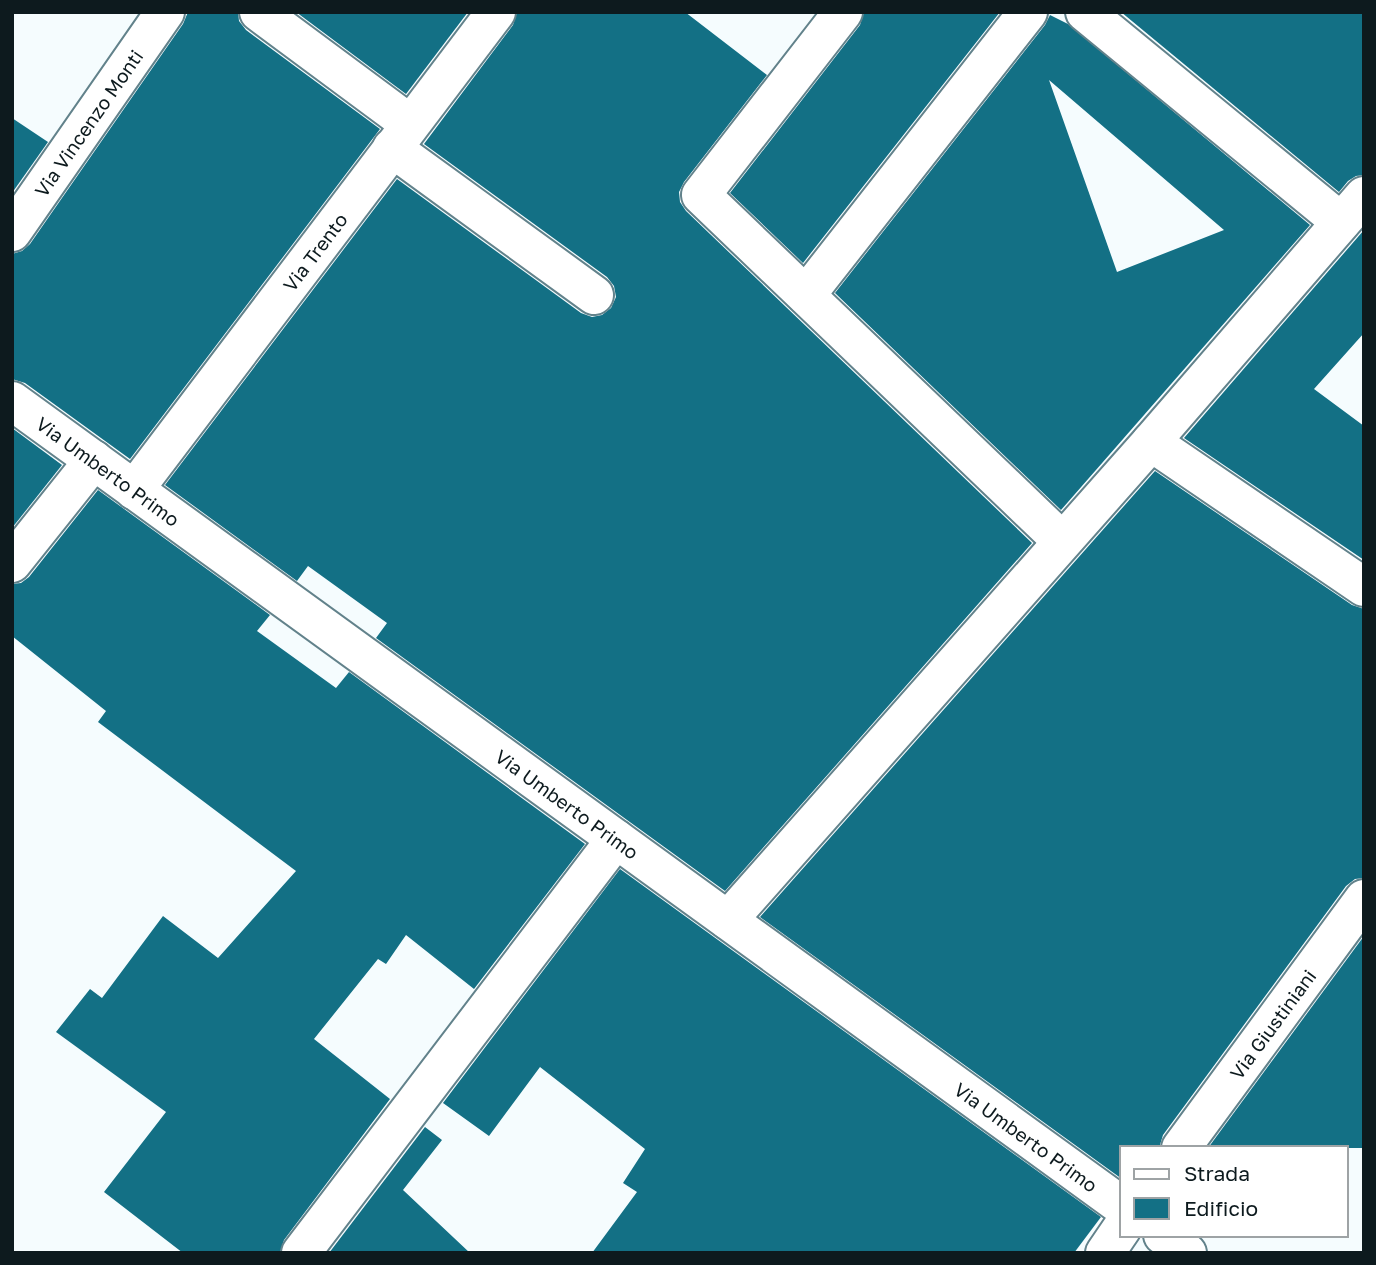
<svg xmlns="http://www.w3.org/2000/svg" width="1376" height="1265" font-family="'Golos Text',sans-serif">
	<rect width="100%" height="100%" fill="#f5fcfe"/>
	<g fill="#137085" fill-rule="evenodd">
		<path d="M188 12H238L239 21 246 30 380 129 130 459 25 383 12 379V254L22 251 30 244 183 24Z"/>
		<path d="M296 12H468L406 94Z"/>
		<path d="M517 12H685L767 75 684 182 679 192 680 202 686 211 1032 543 725 891 376 638 387 623 308 566 297 581 165 485 397 179 581 313 592 317 602 315 611 308 616 297 614 286 607 277 424 144 513 25Z"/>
		<path d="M864 12H1000L803 263 730 193 860 25Z"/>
		<path d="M1121 12H1364V175L1356 176 1348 181 1339 192Z"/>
		<path d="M1050 15 1068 24 1310 225 1061 510 835 293 1045 25ZM1049 80 1224 230 1117 272Z"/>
		<path d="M12 118 48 142 12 193Z"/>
		<path d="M1364 230V333L1314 389 1364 426V560L1184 438Z"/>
		<path d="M12 428 62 465 12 528Z"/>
		<path d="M1155 471 1352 605 1364 609V878L1355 879 1346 886 1163 1135 1159 1148H1122V1179L760 917Z"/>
		<path d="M98 490 270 615 257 631 336 688 349 672 585 844 474 989 406 935 386 964 378 959 314 1039 390 1099 284 1240 280 1253H183L104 1192 166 1112 56 1032 90 989 102 998 163 916 218 958 296 871 98 722 106 711 12 636V584L21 583 29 577Z"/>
		<path d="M620 869 1101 1217 1074 1253H592L637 1192 623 1183 645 1149 540 1067 489 1136 443 1103Z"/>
		<path d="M1364 936V1148H1208Z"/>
		<path d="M425 1127 442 1140 403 1190 470 1253H329Z"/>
	</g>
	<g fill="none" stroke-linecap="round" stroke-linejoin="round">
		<defs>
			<g id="minor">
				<path d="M259 12 410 124"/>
				<path d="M843 12 701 195 1062 541"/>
				<path d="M1085 12 1341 222"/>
				<path d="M392 148 594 295"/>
				<path id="s1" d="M12 232 165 12"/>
				<path d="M806 295 1028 12"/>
				<path id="s2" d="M12 401 1122 1206"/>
				<path d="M1151 442 1364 587"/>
				<path id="s3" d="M134 490 496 12"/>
				<path d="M12 563 94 460"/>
				<path d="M728 920 1151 442 1364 196"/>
				<path id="s4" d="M1181 1148 1364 899"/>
				<path d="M1163 1235 1187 1253"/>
				<path d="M301 1253 616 839"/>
				<path d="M1105 1253 1122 1228"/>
			</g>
		</defs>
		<use href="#minor" stroke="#62828b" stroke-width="42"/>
		<use href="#minor" stroke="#fff" stroke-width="38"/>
	</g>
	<g text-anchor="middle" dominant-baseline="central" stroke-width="7" stroke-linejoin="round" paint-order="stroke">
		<g font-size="19" fill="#0d1a1e" stroke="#fff">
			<text stroke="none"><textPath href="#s1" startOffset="133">Via Vincenzo Monti</textPath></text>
			<text stroke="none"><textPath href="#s3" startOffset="299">Via Trento</textPath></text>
			<text stroke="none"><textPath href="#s2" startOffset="119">Via Umberto Primo</textPath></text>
			<text stroke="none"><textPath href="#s2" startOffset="686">Via Umberto Primo</textPath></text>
			<text stroke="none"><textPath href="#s4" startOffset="154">Via Giustiniani</textPath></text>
			<text stroke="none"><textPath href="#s2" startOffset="1253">Via Umberto Primo</textPath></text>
		</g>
	</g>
	<rect width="1376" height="1265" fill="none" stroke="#0d1a1e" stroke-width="28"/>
	<rect x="1120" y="1146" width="228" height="91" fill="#ffffff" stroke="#9ea3a5" stroke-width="2"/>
	<rect x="1134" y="1169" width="35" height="10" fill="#ffffff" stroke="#9ea3a5" stroke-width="2"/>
	<text x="1184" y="1181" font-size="21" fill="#0d1a1e">Strada</text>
	<rect x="1134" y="1198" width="35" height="21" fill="#137085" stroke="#9ea3a5" stroke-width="2"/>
	<text x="1184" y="1216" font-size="21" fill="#0d1a1e">Edificio</text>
</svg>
